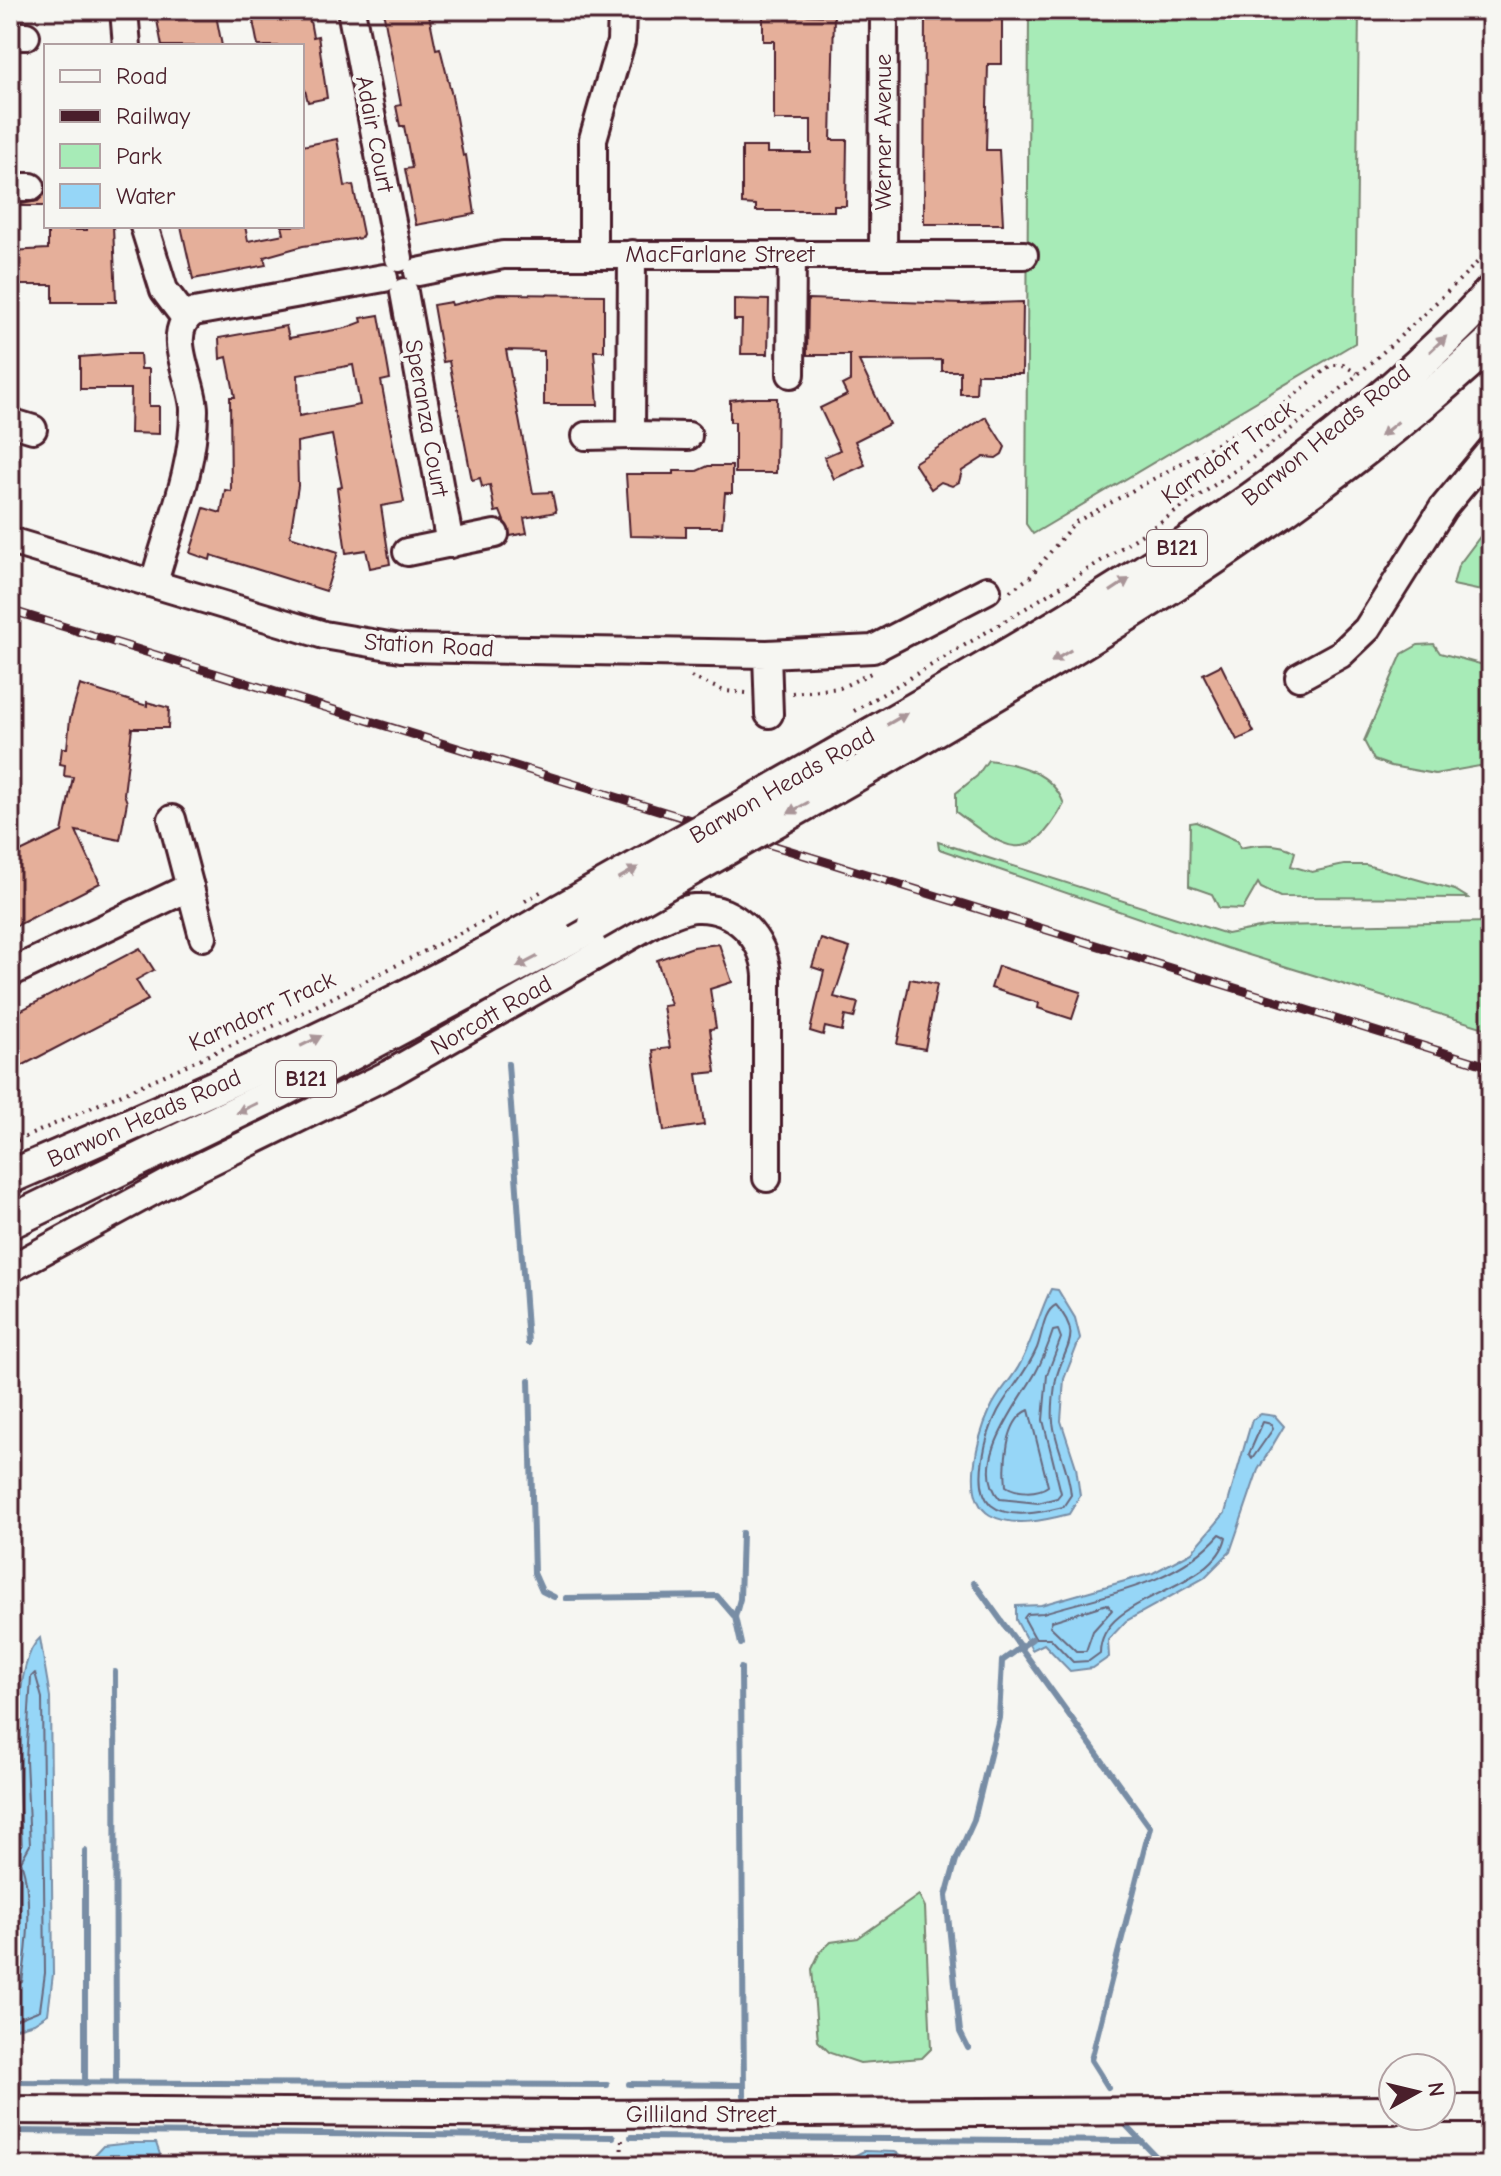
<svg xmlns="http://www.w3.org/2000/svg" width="1501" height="2176" font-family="'Comic Neue',sans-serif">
	<rect width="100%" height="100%" fill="#f6f6f2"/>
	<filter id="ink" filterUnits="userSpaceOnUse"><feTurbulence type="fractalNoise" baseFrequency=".0125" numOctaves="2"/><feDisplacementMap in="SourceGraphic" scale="16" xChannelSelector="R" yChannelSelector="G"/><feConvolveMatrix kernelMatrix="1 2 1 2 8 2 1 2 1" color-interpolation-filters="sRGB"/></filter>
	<g filter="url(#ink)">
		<g fill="#a7ebb7" stroke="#788571" stroke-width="2">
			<path d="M1029 10H1359L1355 343 1033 534 1026 524Z"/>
			<path d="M1491 522V593L1453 585 1458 566Z"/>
			<path d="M1434 644 1440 653 1491 667V764L1435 774 1391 766 1374 760 1364 741 1402 654 1418 645Z"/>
			<path d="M988 760C1019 764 1052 772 1064 804 1029 868 1006 850 956 812V793L977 776Z"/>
			<path d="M1196 822 1238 841 1240 848C1258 844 1280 842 1295 852L1291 866 1312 872 1344 865H1366L1455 890 1468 898 1280 897 1261 888 1258 883 1243 909 1219 908 1212 894 1189 886 1190 823Z"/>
			<path d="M938 842 1227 934 1270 926 1491 922V1030L1226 948 939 849Z"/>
			<path d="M919 1895 925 1907 931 2049 922 2058 860 2063 830 2053 818 2041 812 1969 820 1952 831 1942 858 1938Z"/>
		</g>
		<g fill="#96d6f7" stroke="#788da5" stroke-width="2">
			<path d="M1051 1289 1058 1290 1075 1318 1080 1338 1064 1379 1061 1421 1076 1467 1080 1496 1069 1514C1046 1520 1013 1528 990 1515 960 1497 979 1434 990 1410 997 1393 1012 1380 1020 1364 1033 1340 1039 1313 1051 1289Z"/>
			<path d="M1261 1414 1275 1416 1284 1426 1258 1470 1230 1552 1204 1578 1126 1621 1108 1640 1109 1657 1093 1668 1070 1671 1044 1644 1032 1650 1016 1620V1606L1041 1605 1153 1573 1192 1552 1225 1513 1252 1420Z"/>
			<path d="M40 1638 50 1697 53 1974 48 2014 34 2023 10 2030V1984L15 1979 19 1938 17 1883 10 1858 22 1845C20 1801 8 1665 40 1638Z"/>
			<path d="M130 2143H156L164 2166H84L103 2146Z"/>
			<path d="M864 2151 895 2152 911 2160 912 2166H852L854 2156Z"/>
		</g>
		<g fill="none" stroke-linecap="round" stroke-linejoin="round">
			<g stroke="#68687d" stroke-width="2">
				<path d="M1056 1305C1084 1337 1064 1346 1056 1379 1054 1391 1052 1410 1053 1422 1056 1447 1069 1469 1071 1495L1063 1507C1043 1512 1009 1520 991 1505 971 1486 987 1432 998 1411 1010 1389 1027 1372 1037 1348 1042 1336 1043 1311 1056 1305Z"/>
				<path d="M1058 1330 1061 1338 1047 1375 1043 1420 1061 1493 1057 1498 1038 1503 1000 1499C968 1463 1020 1402 1036 1372 1043 1359 1048 1346 1053 1331Z"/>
				<path d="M1029 1410 1048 1486C1037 1494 1017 1493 1006 1486 1004 1464 1005 1420 1029 1410Z"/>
				<path d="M1263 1422 1271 1424 1273 1429 1252 1459 1249 1454Z"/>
				<path d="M1220 1534 1226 1537C1214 1593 1100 1593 1100 1653L1089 1661 1073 1662 1050 1638H1035L1024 1618 1027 1614 1043 1613C1106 1594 1176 1585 1220 1534Z"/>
				<path d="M1107 1604 1112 1610 1093 1631 1086 1651H1076L1050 1626 1052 1621Z"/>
				<path d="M10 1989 22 1982C28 1944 33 1898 21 1861L30 1845 26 1760 31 1677 35 1673 42 1698 45 1973 40 2010 10 2022"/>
			</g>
			<g stroke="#788da5" stroke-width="6">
				<path d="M508 1064 528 1343"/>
				<path d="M529 1380 534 1573 542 1591 554 1597"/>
				<path d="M974 1583 1150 1827 1091 2060 1108 2087"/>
				<path d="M566 1598 717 1596 735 1617 741 1644"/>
				<path d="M735 1617 740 1599 742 1533"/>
				<path d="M741 1668 744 2095"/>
				<path d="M115 1672 116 2083"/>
				<path d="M85 1851V2083"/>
				<path d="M968 2048 960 2032 946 1896 956 1860 974 1820 999 1718 1002 1661 1032 1639"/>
				<path d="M10 2082 607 2085"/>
				<path d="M629 2084 742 2085"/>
				<path d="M1122 2121 1165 2166"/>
				<path d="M10 2131 613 2137"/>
				<path d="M631 2137 1141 2141"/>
			</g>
		</g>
		<g fill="#e5af9a" stroke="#4a1f2b" stroke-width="2" fill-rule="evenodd">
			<path d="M155 10H215L222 46H162Z"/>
			<path d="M251 10H308L313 37 318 36 327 98 308 102 305 90 302 91V46H258Z"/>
			<path d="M383 10H428L436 49 440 48 452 96 463 156 466 155 475 214 416 225 405 169 412 168 404 126H400L396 106 401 105Z"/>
			<path d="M925 10H1002V64H988L986 150H999L1003 224H924Z"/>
			<path d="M763 14 834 16 831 140H847L846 206H834V211H756V205L742 204V147H767V153H811V120H774V41H763Z"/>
			<path d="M337 139 345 186 353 185 363 234 361 238 303 246 264 257 266 265 193 279 181 226H245L248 241 284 234 282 226H302V146Z"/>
			<path d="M46 191V206H10L38 201Z"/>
			<path d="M87 226H113L116 302H53V285H10V251L48 249V230H87Z"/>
			<path d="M498 294 604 295V351H594L598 405H544V351L506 350 533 493 552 492 556 512 524 518 527 533 510 536 500 511 495 512 490 485 482 487 480 478 472 480 449 361 443 362 433 305 451 302 452 305Z"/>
			<path d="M734 299 769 300 768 354H741L742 320H734Z"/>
			<path d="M808 299 963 304 1023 302 1022 374H977L976 394H960V371H942V360L859 361 889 424 855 441 865 465 834 479 824 457 840 450 820 408 847 395 842 385 850 381V355H807Z"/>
			<path d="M379 315 390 379 381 381 404 502 381 506 390 564 370 568 366 550 346 553 337 488 342 487 332 435 297 442 298 486 290 536 338 552 326 591 211 555 210 560 190 553 204 508 221 513 225 490 231 491 230 397H235L227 357 220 359 219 338 286 326 289 338 346 328 362 322 361 318ZM353 365 360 405 299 416 298 375Z"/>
			<path d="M119 354H140L141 369H149V406H159V434L130 433 131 389H80V357Z"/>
			<path d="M747 398H777L776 473H735V422H730V400Z"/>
			<path d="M986 417 1005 447 1002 454 996 458 984 457 962 471 959 482 952 486 941 482 931 489 914 463Z"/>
			<path d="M708 466H732V493H725L722 527H686V537L630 536 626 474H674V471H697Z"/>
			<path d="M1221 665 1254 732 1237 740 1203 674Z"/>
			<path d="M80 685 147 706V702L169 708 168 728H132L124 794 127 802 120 840 76 831 100 883 10 929V857L62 832 73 777 64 776 65 765 60 764 62 748H67L70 719Z"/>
			<path d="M821 939 850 948 834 997 858 1003 854 1018 845 1016 842 1031 825 1027 823 1035 810 1031 824 971 812 967Z"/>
			<path d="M719 944 732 982 710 989 716 1028 710 1029 716 1072 697 1074 704 1125 664 1131 653 1050 670 1048 663 1006 671 1005 657 960 693 947Z"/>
			<path d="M140 948 154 970 136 980 148 1000 10 1072V1016Z"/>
			<path d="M998 966 1081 992 1072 1019 1038 1008 1039 1003 991 988Z"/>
			<path d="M910 979 937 984 925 1049 897 1044Z"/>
		</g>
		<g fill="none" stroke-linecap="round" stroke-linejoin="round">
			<defs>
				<g id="minor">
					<path d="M124 10 127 46"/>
					<path d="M351 10 399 258"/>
					<path d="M10 36H26"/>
					<path d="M10 187H31"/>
					<path d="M144 226 164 290 186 319"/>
					<path d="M593 254V139L621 42 622 10"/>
					<path d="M883 254 884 10"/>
					<path d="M418 272 503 255H1024"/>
					<path d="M404 292 450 544"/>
					<path d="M791 374 792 254"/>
					<path d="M10 422 33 429"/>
					<path d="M631 435 688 436"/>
					<path d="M586 436 631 435 632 254"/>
					<path d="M10 541 324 635 401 648 767 654 769 714"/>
					<path d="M407 552 495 534"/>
					<path d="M154 583C169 526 194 470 194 410 194 381 162 332 194 312L384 278"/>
					<path d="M767 654 873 649 987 590"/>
					<path d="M1299 677 1341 654 1367 629 1443 508 1491 450"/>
					<path d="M172 819 203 937"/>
					<path d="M10 973 190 887"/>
					<path d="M10 1269 181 1176 391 1073 653 923C666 917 681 909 695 908 735 906 764 938 767 975V1178"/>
					<path d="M1441 2109H1491"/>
					<path d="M10 2110 576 2114 1393 2110"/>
				</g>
				<g id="major">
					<path d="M830 758C1054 629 1315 485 1491 292"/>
					<path d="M866 769C1085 643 1305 516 1491 342"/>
					<path d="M10 1177C196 1096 386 1016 560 911"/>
					<path d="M10 1222 279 1092 595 924"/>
				</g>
			</defs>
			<use href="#minor" stroke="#4a1f2b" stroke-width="32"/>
			<use href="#major" stroke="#4a1f2b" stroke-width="38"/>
			<g stroke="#4a1f2b" stroke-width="4" stroke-dasharray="2 6" stroke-linecap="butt">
				<path d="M1010 591 1030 577 1074 523 1274 412 1331 365H1343L1357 373"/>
				<path d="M691 677 724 691 747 693"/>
				<path d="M792 693 840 688 871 673"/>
				<path d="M854 711C1001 624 1147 538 1283 435 1357 380 1425 314 1491 249"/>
				<path d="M10 1144 298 1015 498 914"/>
				<path d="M621 2166 622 2137"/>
			</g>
			<use href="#minor" stroke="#f6f6f2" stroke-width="26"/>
			<use href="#major" stroke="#f6f6f2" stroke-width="32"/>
			<defs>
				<path id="rail" d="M10 610 1491 1067"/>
			</defs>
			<use href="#rail" stroke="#4a1f2b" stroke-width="9"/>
			<use href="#rail" stroke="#f6f6f2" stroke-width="6" stroke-dasharray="18" stroke-linecap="butt"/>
			<defs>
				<g id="major-bridge">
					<path d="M560 911 830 758"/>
					<path d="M595 924 866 769"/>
				</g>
			</defs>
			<use href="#major-bridge" stroke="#4a1f2b" stroke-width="38" stroke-linecap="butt"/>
			<path stroke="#4a1f2b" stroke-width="4" stroke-dasharray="2 6" stroke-linecap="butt" d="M525 901 542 891"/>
			<use href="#major-bridge" stroke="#f6f6f2" stroke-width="32"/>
		</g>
		<defs><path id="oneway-solid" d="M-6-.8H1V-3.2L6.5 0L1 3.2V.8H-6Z" transform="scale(2)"/></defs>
		<g fill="#a99598">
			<use href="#oneway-solid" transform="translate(1438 344) rotate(-43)"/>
			<use href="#oneway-solid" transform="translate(1389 429) rotate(141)"/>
			<use href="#oneway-solid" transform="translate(1120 585) rotate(-33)"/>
			<use href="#oneway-solid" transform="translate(1061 656) rotate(149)"/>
			<use href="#oneway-solid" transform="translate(897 719) rotate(-30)"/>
			<use href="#oneway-solid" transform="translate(798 808) rotate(151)"/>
			<use href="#oneway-solid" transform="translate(628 873) rotate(-30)"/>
			<use href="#oneway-solid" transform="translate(527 962) rotate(152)"/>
			<use href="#oneway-solid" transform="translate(311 1041) rotate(-26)"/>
			<use href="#oneway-solid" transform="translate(247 1108) rotate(154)"/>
		</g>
	</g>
	<g text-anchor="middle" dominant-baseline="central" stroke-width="8" stroke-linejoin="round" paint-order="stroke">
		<g fill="#f6f6f2" stroke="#7e6067" stroke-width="2">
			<rect x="1147" y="530" width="60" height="36" rx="6"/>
			<rect x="276" y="1061" width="60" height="36" rx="6"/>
		</g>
		<g font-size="22" font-weight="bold" fill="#4a1f2b">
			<text x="1177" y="548">B121</text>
			<text x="306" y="1079">B121</text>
		</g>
		<g font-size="24" fill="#4a1f2b" stroke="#f6f6f2">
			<text transform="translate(883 132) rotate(-90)">Werner Avenue</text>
			<text transform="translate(375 134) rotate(79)">Adair Court</text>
			<text x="720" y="254">MacFarlane Street</text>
			<text transform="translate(427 418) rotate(80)">Speranza Court</text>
			<text transform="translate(1326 435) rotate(-39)">Barwon Heads Road</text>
			<text transform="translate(1228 452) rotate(-36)">Karndorr Track</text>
			<text transform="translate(429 645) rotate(3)">Station Road</text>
			<text transform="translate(782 785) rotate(-30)">Barwon Heads Road</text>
			<text transform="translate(262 1011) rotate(-25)">Karndorr Track</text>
			<text transform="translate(491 1015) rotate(-30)">Norcott Road</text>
			<text transform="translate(144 1118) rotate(-24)">Barwon Heads Road</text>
			<text x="701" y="2114">Gilliland Street</text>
		</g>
	</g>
	<rect width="1501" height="2176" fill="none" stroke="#f6f6f2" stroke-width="40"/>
	<rect x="20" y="20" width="1461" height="2136" fill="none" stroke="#4a1f2b" stroke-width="3" filter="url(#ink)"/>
	<rect x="44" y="44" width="260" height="184" fill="#f6f6f2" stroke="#b1a0a2" stroke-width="2"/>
	<rect x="60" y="70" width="40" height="12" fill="#f6f6f2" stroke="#b1a0a2" stroke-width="2"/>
	<text x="116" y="84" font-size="24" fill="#4a1f2b">Road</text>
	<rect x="60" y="110" width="40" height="12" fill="#4a1f2b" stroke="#b1a0a2" stroke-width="2"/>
	<text x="116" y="124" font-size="24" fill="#4a1f2b">Railway</text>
	<rect x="60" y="144" width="40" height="24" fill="#a7ebb7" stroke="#b1a0a2" stroke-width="2"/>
	<text x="116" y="164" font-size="24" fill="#4a1f2b">Park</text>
	<rect x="60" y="184" width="40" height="24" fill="#96d6f7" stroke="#b1a0a2" stroke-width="2"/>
	<text x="116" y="204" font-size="24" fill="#4a1f2b">Water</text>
	<g transform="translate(1417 2092) rotate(82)"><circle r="38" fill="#f6f6f2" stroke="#b1a0a2" stroke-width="2"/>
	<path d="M0-6L14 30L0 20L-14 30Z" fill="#4a1f2b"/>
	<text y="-12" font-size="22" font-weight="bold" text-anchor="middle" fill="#4a1f2b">N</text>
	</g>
</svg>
